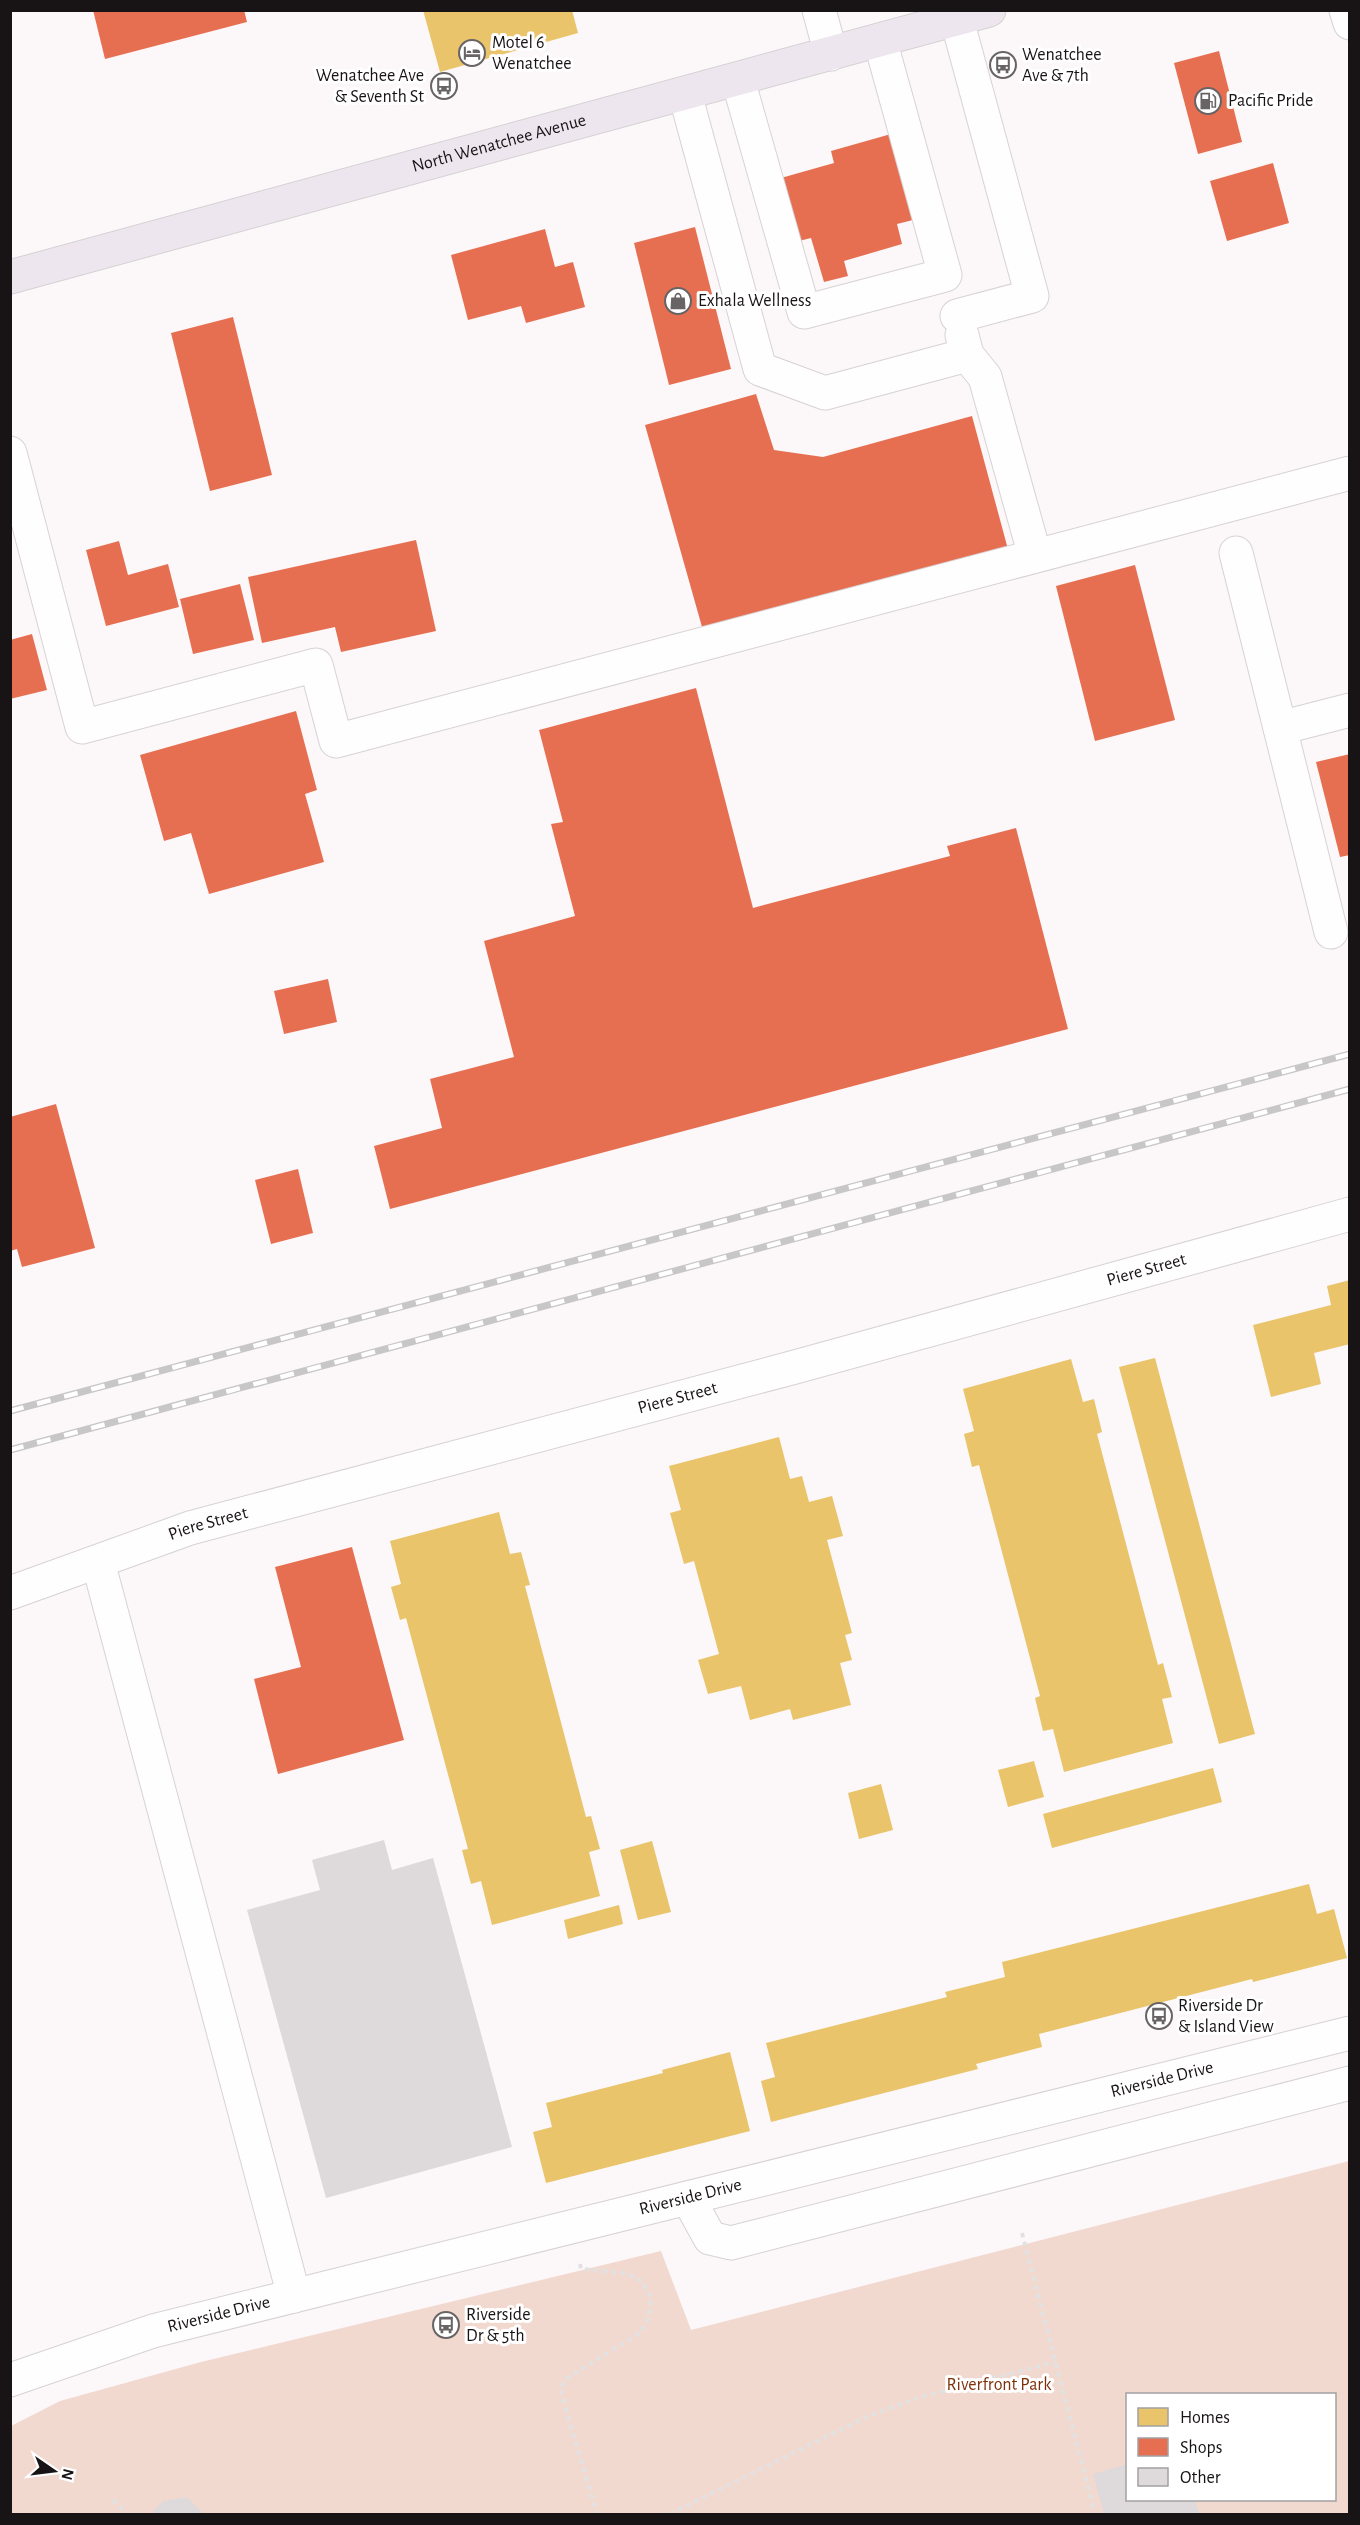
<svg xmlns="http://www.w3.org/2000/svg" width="1360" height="2525" font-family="'Alegreya Sans',sans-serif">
	<rect width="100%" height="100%" fill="#fcf7f9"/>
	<path fill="#f2d9d0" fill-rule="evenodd" d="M1349 2161V2514H11V2426L60 2401 201 2362 661 2251 691 2330ZM1128 2394H1334V2500H1128Z"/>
	<g fill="#e9c46a">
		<path d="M423 10H572L578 33 440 72Z"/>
		<path d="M1350 1280V1344L1314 1353 1321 1384 1271 1397 1253 1325 1331 1305 1327 1286Z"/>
		<path d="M1155 1358 1255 1734 1219 1744 1119 1367Z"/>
		<path d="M1071 1359 1083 1402 1094 1399 1102 1432 1097 1434 1158 1665 1163 1663 1172 1697 1162 1699 1173 1743 1064 1772 1053 1729 1043 1731 1035 1698 1040 1696 979 1465 972 1467 964 1434 974 1431 963 1389Z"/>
		<path d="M779 1437 790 1479 802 1476 809 1502 832 1496 843 1536 827 1540 852 1633 845 1635 852 1660 840 1663 851 1705 793 1720 790 1709 750 1720 741 1686 708 1694 698 1660 719 1654 694 1561 684 1564 670 1513 681 1510 669 1466Z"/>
		<path d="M499 1512 510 1554 521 1552 530 1585 525 1586 586 1817 591 1816 600 1849 589 1852 600 1896 492 1925 481 1881 471 1884 462 1850 468 1849 406 1618 400 1620 391 1587 401 1584 390 1541Z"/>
		<path d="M1034 1761 1044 1797 1008 1807 998 1770Z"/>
		<path d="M1213 1768 1222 1802 1052 1848 1043 1814Z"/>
		<path d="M881 1784 893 1830 859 1839 848 1793Z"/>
		<path d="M652 1841 671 1912 638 1920 620 1850Z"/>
		<path d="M1309 1884 1317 1914 1334 1909 1347 1958 1253 1982 1252 1979 1039 2034 1042 2047 976 2064 978 2069 771 2122 761 2081 775 2077 766 2043 947 1997 945 1992 1005 1977 1002 1962Z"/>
		<path d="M619 1905 623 1924 568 1939 564 1920Z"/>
		<path d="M730 2052 750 2131 546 2183 533 2132 552 2127 546 2103 663 2073 662 2070Z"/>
	</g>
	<g fill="#e76f51">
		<path d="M93 10H244L247 22 105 59Z"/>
		<path d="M1219 51 1242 142 1198 154 1174 63Z"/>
		<path d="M891 134 913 220 897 224 902 244 844 261 848 276 824 282 811 238 799 241 781 178 834 163 831 151Z"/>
		<path d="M1273 163 1289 223 1227 241 1210 181Z"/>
		<path d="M695 227 731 369 669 385 634 243Z"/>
		<path d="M545 229 555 267 573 262 585 307 526 323 521 306 468 320 451 255Z"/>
		<path d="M233 317 272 475 210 491 171 333Z"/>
		<path d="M756 394 774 450 823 457 972 416 1009 553 704 634 645 425Z"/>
		<path d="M416 540 436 631 341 652 335 627 262 643 248 577Z"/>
		<path d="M119 541 128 575 168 564 179 607 106 626 86 550Z"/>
		<path d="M1135 565 1175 720 1095 741 1056 586Z"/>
		<path d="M240 584 254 640 193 654 180 599Z"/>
		<path d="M32 634 47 690 10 699V640Z"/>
		<path d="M696 688 753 908 950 856 947 846 1016 828 1068 1029 390 1209 374 1146 442 1128 430 1079 514 1057 484 941 575 916 551 824 563 822 539 730Z"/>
		<path d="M296 711 317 790 305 794 324 862 209 894 191 833 164 841 140 755Z"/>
		<path d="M1350 754V855L1340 857 1316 762Z"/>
		<path d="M328 979 337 1022 284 1034 274 991Z"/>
		<path d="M56 1104 95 1248 22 1267 17 1249 10 1251V1117Z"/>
		<path d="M298 1169 313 1233 271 1244 255 1180Z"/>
		<path d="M352 1547 404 1740 278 1774 254 1679 301 1667 275 1567Z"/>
	</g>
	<g fill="#ded9da">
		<path d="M384 1840 392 1870 433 1858 512 2147 326 2198 247 1910 320 1890 312 1860Z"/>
		<path d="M1128 2464V2500H1195L1199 2514H1104L1093 2474Z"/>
		<path d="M187 2497 204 2514H156L153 2511 163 2501Z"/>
	</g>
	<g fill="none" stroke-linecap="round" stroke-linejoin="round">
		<defs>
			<g id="minor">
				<path d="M819 10 831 54"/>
				<path d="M1346 10 1350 23"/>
				<path d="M957 20 1032 296 957 316"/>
				<path d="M738 80 804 312 945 275 880 40"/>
				<path d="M685 94 760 369 825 393 967 355"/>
				<path d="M962 335 967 355 985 377 1035 556"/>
				<path d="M10 453 82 727 316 665 336 741 1350 473"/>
				<path d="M1236 553 1280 728 1350 710"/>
				<path d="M1280 728 1331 932"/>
				<path d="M98 1562 294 2296"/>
				<path id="s1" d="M10 1593 190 1528 795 1367 1350 1214"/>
				<path d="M688 2198 710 2238 731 2243 1350 2083"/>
				<path id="s2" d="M10 2380 153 2331 1350 2033"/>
			</g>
			<g id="major">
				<path id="s3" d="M10 277 989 10"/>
			</g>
		</defs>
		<use href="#minor" stroke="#d7d2d4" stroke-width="35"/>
		<use href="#major" stroke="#d5d1d3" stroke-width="35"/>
		<g stroke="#e2e1e1" stroke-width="4" stroke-dasharray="4.5 4.5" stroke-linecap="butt">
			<path d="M1022 2233 1095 2514"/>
			<path d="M580 2264 581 2269 625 2273 642 2281 651 2298 649 2318 641 2332 566 2379 560 2389 597 2514"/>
			<path d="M113 2500 128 2514"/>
			<path d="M670 2514 866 2417 917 2398 1055 2362"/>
		</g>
		<use href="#minor" stroke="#fffefe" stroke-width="33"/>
		<use href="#major" stroke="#eee6ee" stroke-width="33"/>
		<defs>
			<g id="rail">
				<path d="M10 1411 1350 1054"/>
				<path d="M10 1450 1350 1089"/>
			</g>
		</defs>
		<use href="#rail" stroke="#c8c7c7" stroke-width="7"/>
		<use href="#rail" stroke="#fff" stroke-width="4.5" stroke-dasharray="14" stroke-linecap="butt"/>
	</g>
	<defs>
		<symbol id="hotel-ring" viewBox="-11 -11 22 22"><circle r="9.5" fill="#fff" stroke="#686365" stroke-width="1.5"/><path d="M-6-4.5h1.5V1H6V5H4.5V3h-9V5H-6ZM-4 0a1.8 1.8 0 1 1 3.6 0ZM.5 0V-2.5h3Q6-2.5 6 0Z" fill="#686365"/></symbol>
		<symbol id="bus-ring" viewBox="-11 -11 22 22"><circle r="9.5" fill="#fff" stroke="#686365" stroke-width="1.5"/><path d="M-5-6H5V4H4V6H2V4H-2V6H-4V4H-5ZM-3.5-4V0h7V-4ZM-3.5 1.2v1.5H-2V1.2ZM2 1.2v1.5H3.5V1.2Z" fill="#686365"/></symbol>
		<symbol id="fuel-ring" viewBox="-11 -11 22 22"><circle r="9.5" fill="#fff" stroke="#686365" stroke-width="1.5"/><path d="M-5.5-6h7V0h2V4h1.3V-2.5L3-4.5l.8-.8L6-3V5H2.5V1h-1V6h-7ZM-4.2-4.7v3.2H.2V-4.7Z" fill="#686365"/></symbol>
		<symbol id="shop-ring" viewBox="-11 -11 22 22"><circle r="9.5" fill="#fff" stroke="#686365" stroke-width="1.5"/><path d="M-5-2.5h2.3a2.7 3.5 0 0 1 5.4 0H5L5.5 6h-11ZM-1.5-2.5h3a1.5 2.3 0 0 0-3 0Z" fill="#686365"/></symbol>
	</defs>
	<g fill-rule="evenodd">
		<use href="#hotel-ring" x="457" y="38" width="30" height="30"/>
		<use href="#bus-ring" x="988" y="50" width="30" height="30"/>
		<use href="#bus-ring" x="429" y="71" width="30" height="30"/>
		<use href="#fuel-ring" x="1193" y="86" width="30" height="30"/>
		<use href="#shop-ring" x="663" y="286" width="30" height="30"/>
		<use href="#bus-ring" x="1144" y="2001" width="30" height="30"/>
		<use href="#bus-ring" x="431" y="2310" width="30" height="30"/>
	</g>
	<g text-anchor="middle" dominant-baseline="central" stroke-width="6" stroke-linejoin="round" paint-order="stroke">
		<g font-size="18" fill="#181416" stroke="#fff" text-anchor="start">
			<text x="492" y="43">Motel 6<tspan x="492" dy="21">Wenatchee</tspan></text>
			<text x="1022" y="55">Wenatchee<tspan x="1022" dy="21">Ave &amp; 7th</tspan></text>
			<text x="424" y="76" text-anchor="end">Wenatchee Ave<tspan x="424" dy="21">&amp; Seventh St</tspan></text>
			<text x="1228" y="101">Pacific Pride</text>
			<text x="698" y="301">Exhala Wellness</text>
			<text x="1178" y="2006">Riverside Dr<tspan x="1178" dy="21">&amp; Island View</tspan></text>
			<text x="466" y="2315">Riverside<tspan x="466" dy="21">Dr &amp; 5th</tspan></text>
		</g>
		<g font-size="18" fill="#181416" stroke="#fff">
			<text stroke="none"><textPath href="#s3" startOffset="507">North Wenatchee Avenue</textPath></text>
			<text stroke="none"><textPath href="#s1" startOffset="1182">Piere Street</textPath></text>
			<text stroke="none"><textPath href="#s1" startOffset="696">Piere Street</textPath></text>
			<text stroke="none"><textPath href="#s1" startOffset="210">Piere Street</textPath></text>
			<text stroke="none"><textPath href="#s2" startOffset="1191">Riverside Drive</textPath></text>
			<text stroke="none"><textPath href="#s2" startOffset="705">Riverside Drive</textPath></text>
			<text stroke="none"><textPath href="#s2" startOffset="219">Riverside Drive</textPath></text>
		</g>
		<g font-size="18" fill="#7f3008" stroke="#fff">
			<text x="999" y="2385">Riverfront Park</text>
		</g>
	</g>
	<rect width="1360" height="2525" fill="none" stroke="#181416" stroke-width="24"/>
	<rect x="1126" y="2393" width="210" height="108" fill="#ffffff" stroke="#a3a1a2" stroke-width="1.5"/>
	<rect x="1138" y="2408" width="30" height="18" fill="#e9c46a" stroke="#a3a1a2" stroke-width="1.5"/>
	<text x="1180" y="2423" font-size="18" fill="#181416">Homes</text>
	<rect x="1138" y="2438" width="30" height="18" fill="#e76f51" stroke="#a3a1a2" stroke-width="1.5"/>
	<text x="1180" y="2453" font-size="18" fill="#181416">Shops</text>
	<rect x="1138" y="2468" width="30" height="18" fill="#ded9da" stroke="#a3a1a2" stroke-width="1.5"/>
	<text x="1180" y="2483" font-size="18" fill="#181416">Other</text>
	<g transform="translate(54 2471) rotate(104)" stroke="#ffffff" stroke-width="4.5" paint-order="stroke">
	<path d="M0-4.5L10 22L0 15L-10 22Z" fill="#181416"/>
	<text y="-9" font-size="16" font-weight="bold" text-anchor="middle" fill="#181416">N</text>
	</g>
</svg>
